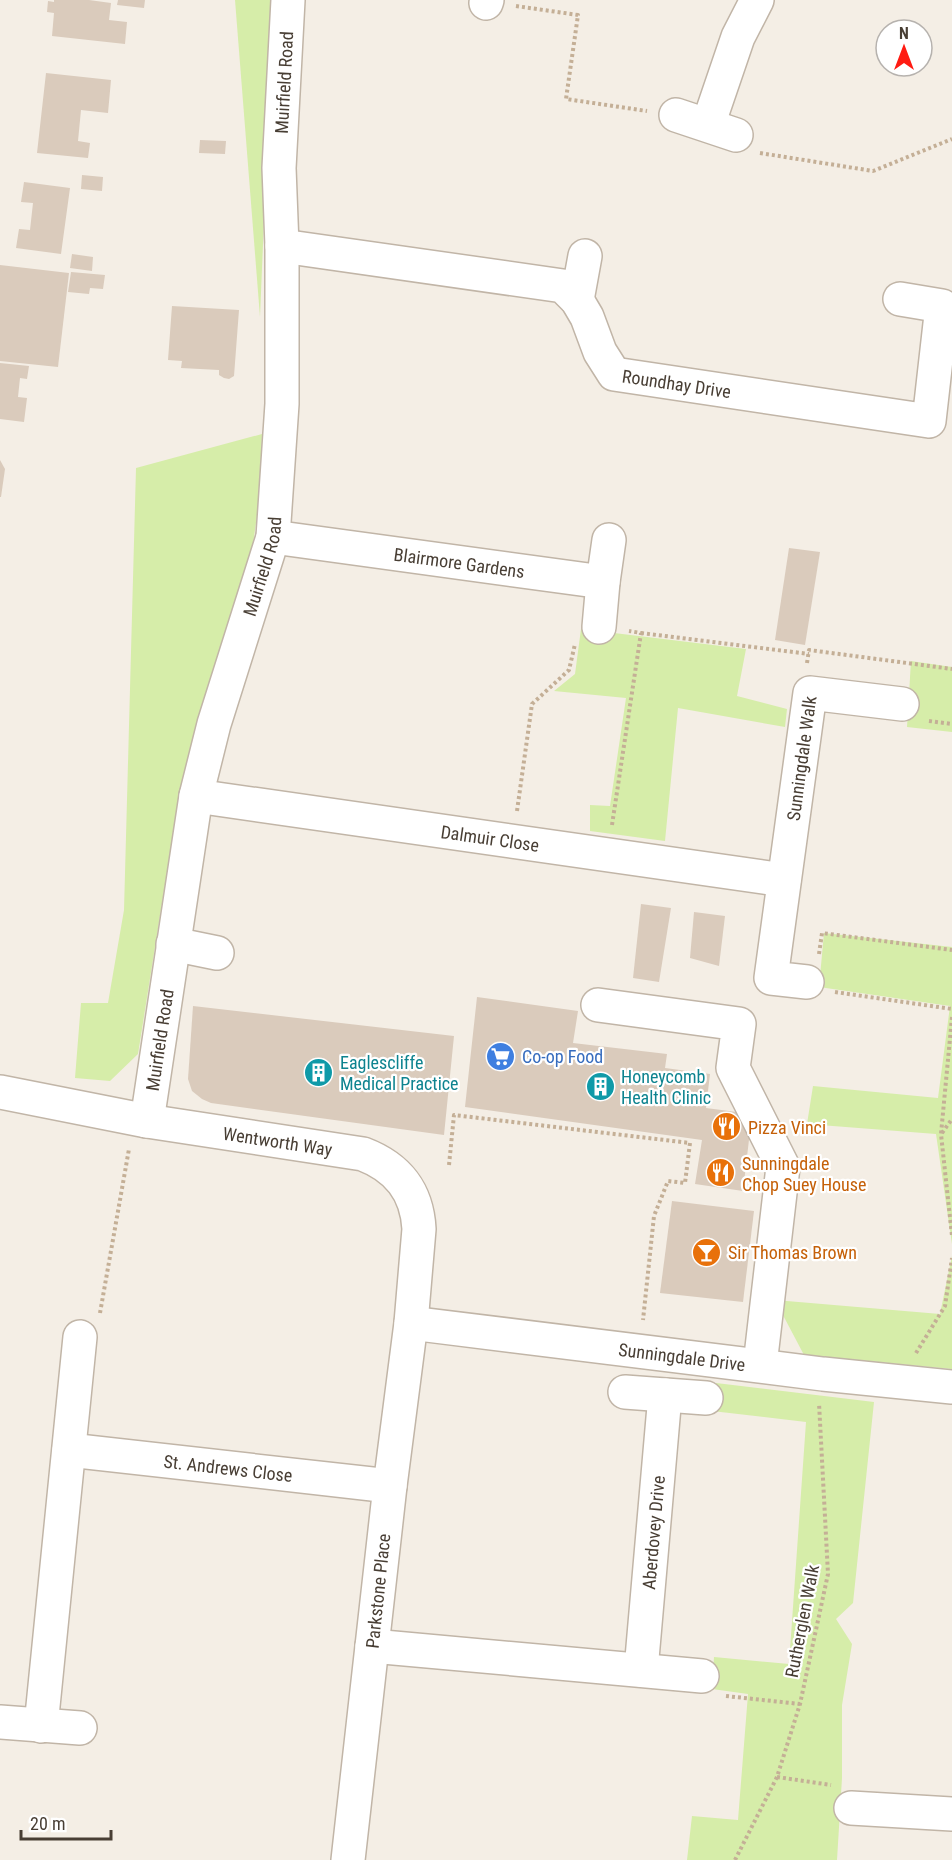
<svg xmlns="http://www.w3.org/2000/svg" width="952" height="1860" font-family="'Roboto Condensed',sans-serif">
	<rect width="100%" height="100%" fill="#f4eee5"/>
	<g fill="#d6eda9">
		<path d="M235 0H273L260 317Z"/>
		<path d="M262 434 260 494 248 580 180 790 138 1054 110 1081 75 1078 81 1003H108L124 910 136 468Z"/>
		<path d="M581 629 746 649 737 696 787 709 785 727 678 708 665 841 590 831V805L610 806 626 698 554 691 575 674Z"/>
		<path d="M911 661 952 667V732L907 727Z"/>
		<path d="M824 933 952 947V1244L936 1134 807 1124 813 1086 938 1098 950 1006 819 987Z"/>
		<path d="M952 1256V1369L804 1355 775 1300 940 1314Z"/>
		<path d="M716 1383 874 1402 853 1603 836 1619 852 1644 842 1705V1778L837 1860H687L692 1816 738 1820 748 1694 712 1689 714 1657 789 1664 806 1422 712 1411Z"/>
	</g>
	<g fill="#dacbbc">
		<path d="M54 0H89L111 3 109 20 127 22 125 44 52 36 54 13 47 12 48 1 54 2Z"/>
		<path d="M118 0H145L144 8 117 5Z"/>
		<path d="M46 73 111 80 108 113 81 110 78 141 90 143 88 158 37 153Z"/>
		<path d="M200 140 226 141 225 154 199 153Z"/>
		<path d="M82 175 103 177 102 191 81 189Z"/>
		<path d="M24 182 70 188 61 254 16 248 19 229 30 230 33 203 21 202Z"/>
		<path d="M72 254 93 257 92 271 70 268Z"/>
		<path d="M0 265 69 273 58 367 0 361Z"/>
		<path d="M71 272 105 275 103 289 90 288 89 294 68 292Z"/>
		<path d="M172 306 239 310 234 376 229 379 224 378 219 375V370L181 368 182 361 168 360Z"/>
		<path d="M0 363 29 366 27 379 20 378 18 397 27 398 24 422 0 419Z"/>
		<path d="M0 460 5 469 1 497H0Z"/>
		<path d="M789 548 820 552 805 645 775 640Z"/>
		<path d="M641 904 671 908 659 982 633 978Z"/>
		<path d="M694 912 725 916 719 966 690 958Z"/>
		<path d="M477 997 578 1011 573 1043 667 1054 665 1068 710 1074 706 1108 752 1114 743 1191 695 1184 702 1140 465 1107Z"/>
		<path d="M193 1006 454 1036 444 1135 211 1103 202 1099 192 1091 188 1079Z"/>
		<path d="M672 1201 754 1211 743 1302 660 1293Z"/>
	</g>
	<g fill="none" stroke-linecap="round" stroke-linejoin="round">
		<defs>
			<g id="minor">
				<path d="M486 3 487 0"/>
				<path d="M676 115 736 135"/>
				<path d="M708 125 738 37 757 0"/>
				<path id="s1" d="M282 246 563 286 577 300 587 317 600 352 614 374 929 421 942 306 900 299"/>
				<path d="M577 300 585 256"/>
				<path id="s2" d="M273 537 603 582 609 540"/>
				<path d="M599 627 603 582"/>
				<path id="s3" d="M196 796 784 880"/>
				<path d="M173 944 217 953"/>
				<path id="s4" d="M807 982 771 978 810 693 902 704"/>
				<path d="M598 1005 739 1024 733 1068 783 1167 760 1365"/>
				<path id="s5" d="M0 1092 147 1121 363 1154C397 1167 417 1191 419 1229L411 1323 390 1486 348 1860"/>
				<path id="s6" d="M147 1121 196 796 214 724 273 537 282 404V246L279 168 288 0"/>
				<path id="s7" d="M411 1323 823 1374 952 1387"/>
				<path d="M625 1392 706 1398"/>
				<path id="s8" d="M69 1450 390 1486"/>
				<path d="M372 1646 702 1676"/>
				<path id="s9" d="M641 1670 665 1395"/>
				<path d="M0 1722 80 1728"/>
				<path d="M41 1726 80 1337"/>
				<path d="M851 1808 952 1814"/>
			</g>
		</defs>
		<use href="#minor" stroke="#c1b5a7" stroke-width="36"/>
		<g stroke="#c4af96" stroke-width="4" stroke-dasharray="3 3" stroke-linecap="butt">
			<path d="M516 6 578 15 566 99 647 111"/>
			<path d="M760 153 873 171 952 139"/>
			<path d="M641 633 809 654"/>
			<path d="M807 663 809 650 952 669"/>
			<path d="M929 721 952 724"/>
			<path d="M517 811 532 704 569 670 575 644"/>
			<path d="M612 825 641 633 629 631"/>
			<path d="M819 954 822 933 952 950"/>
			<path d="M835 992 952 1009"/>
			<path d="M952 1017 941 1134 952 1236"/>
			<path d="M942 1133 952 1119"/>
			<path d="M449 1165 454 1115 690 1143 685 1183 668 1181 654 1216 643 1320"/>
			<path d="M100 1313 129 1149"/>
			<path d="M916 1353 945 1306 952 1258"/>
			<path d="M726 1696 800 1704"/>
			<path d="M777 1777 831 1785"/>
			<path d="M735 1860 777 1777 800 1704 828 1574 819 1403"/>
		</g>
		<use href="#minor" stroke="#fff" stroke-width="33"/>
	</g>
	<defs>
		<symbol id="supermarket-disc" viewBox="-11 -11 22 22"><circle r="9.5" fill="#3f7fe0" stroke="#fff"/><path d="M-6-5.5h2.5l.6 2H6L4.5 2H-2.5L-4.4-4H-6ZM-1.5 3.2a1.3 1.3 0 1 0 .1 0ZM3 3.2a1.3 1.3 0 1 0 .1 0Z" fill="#fff"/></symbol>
		<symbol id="building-disc" viewBox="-11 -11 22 22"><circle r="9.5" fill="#0f9aa8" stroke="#fff"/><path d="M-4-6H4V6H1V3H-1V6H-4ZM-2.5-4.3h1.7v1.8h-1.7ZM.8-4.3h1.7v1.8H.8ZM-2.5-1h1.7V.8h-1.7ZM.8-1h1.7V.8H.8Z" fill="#fff"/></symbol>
		<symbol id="restaurant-disc" viewBox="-11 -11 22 22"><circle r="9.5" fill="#e8710a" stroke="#fff"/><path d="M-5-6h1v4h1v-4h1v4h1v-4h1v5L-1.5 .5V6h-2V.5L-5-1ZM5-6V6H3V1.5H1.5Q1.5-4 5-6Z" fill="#fff"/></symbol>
		<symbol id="bar-disc" viewBox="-11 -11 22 22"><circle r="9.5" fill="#e8710a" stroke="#fff"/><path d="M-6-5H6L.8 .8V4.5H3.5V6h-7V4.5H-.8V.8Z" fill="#fff"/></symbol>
	</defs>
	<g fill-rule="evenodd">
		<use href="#supermarket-disc" x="484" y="1040" width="33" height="33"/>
		<use href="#building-disc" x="302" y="1056" width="33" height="33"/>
		<use href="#building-disc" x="584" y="1070" width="33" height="33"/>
		<use href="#restaurant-disc" x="710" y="1110" width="33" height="33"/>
		<use href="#restaurant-disc" x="704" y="1156" width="33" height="33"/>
		<use href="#bar-disc" x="690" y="1236" width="33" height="33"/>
	</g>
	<g text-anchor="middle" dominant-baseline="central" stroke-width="4.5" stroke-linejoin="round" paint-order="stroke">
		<g font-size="18" fill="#483e34" stroke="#fff">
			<text stroke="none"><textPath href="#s6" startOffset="1054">Muirfield Road</textPath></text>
			<text stroke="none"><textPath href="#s1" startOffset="450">Roundhay Drive</textPath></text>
			<text stroke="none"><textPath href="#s2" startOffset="188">Blairmore Gardens</textPath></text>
			<text stroke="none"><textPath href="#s6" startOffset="568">Muirfield Road</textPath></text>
			<text stroke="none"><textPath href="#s4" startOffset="258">Sunningdale Walk</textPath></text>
			<text stroke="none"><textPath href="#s3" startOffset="297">Dalmuir Close</textPath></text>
			<text stroke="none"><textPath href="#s6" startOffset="82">Muirfield Road</textPath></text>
			<text stroke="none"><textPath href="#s5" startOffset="282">Wentworth Way</textPath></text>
			<text stroke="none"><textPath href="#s7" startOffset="273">Sunningdale Drive</textPath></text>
			<text stroke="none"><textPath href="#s8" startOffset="160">St. Andrews Close</textPath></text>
			<text stroke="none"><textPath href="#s9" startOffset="138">Aberdovey Drive</textPath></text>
			<text transform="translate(378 1591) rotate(-84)">Parkstone Place</text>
			<text transform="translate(802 1621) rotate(-79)">Rutherglen Walk</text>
		</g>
		<g font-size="18" fill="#366cbe" stroke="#fff" text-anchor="start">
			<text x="522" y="1056">Co-op Food</text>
		</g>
		<g font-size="18" fill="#0d838f" stroke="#fff" text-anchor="start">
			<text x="340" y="1062">Eaglescliffe<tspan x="340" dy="21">Medical Practice</tspan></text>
			<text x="621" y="1076">Honeycomb<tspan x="621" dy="21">Health Clinic</tspan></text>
		</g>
		<g font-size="18" fill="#c56008" stroke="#fff" text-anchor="start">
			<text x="748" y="1127">Pizza Vinci</text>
			<text x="742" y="1163">Sunningdale<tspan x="742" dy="21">Chop Suey House</tspan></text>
			<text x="728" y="1252">Sir Thomas Brown</text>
		</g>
	</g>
	<g transform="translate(904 48)"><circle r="28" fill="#ffffff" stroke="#b6b2ae" stroke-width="1.5"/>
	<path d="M0-4.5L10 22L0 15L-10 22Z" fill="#ff1b12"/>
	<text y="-9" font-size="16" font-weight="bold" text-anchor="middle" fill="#483e34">N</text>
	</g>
	<path d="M21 1830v9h90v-9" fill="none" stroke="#483e34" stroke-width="3"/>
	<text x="30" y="1830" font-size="18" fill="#483e34" stroke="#ffffff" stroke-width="4.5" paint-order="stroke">20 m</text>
</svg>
